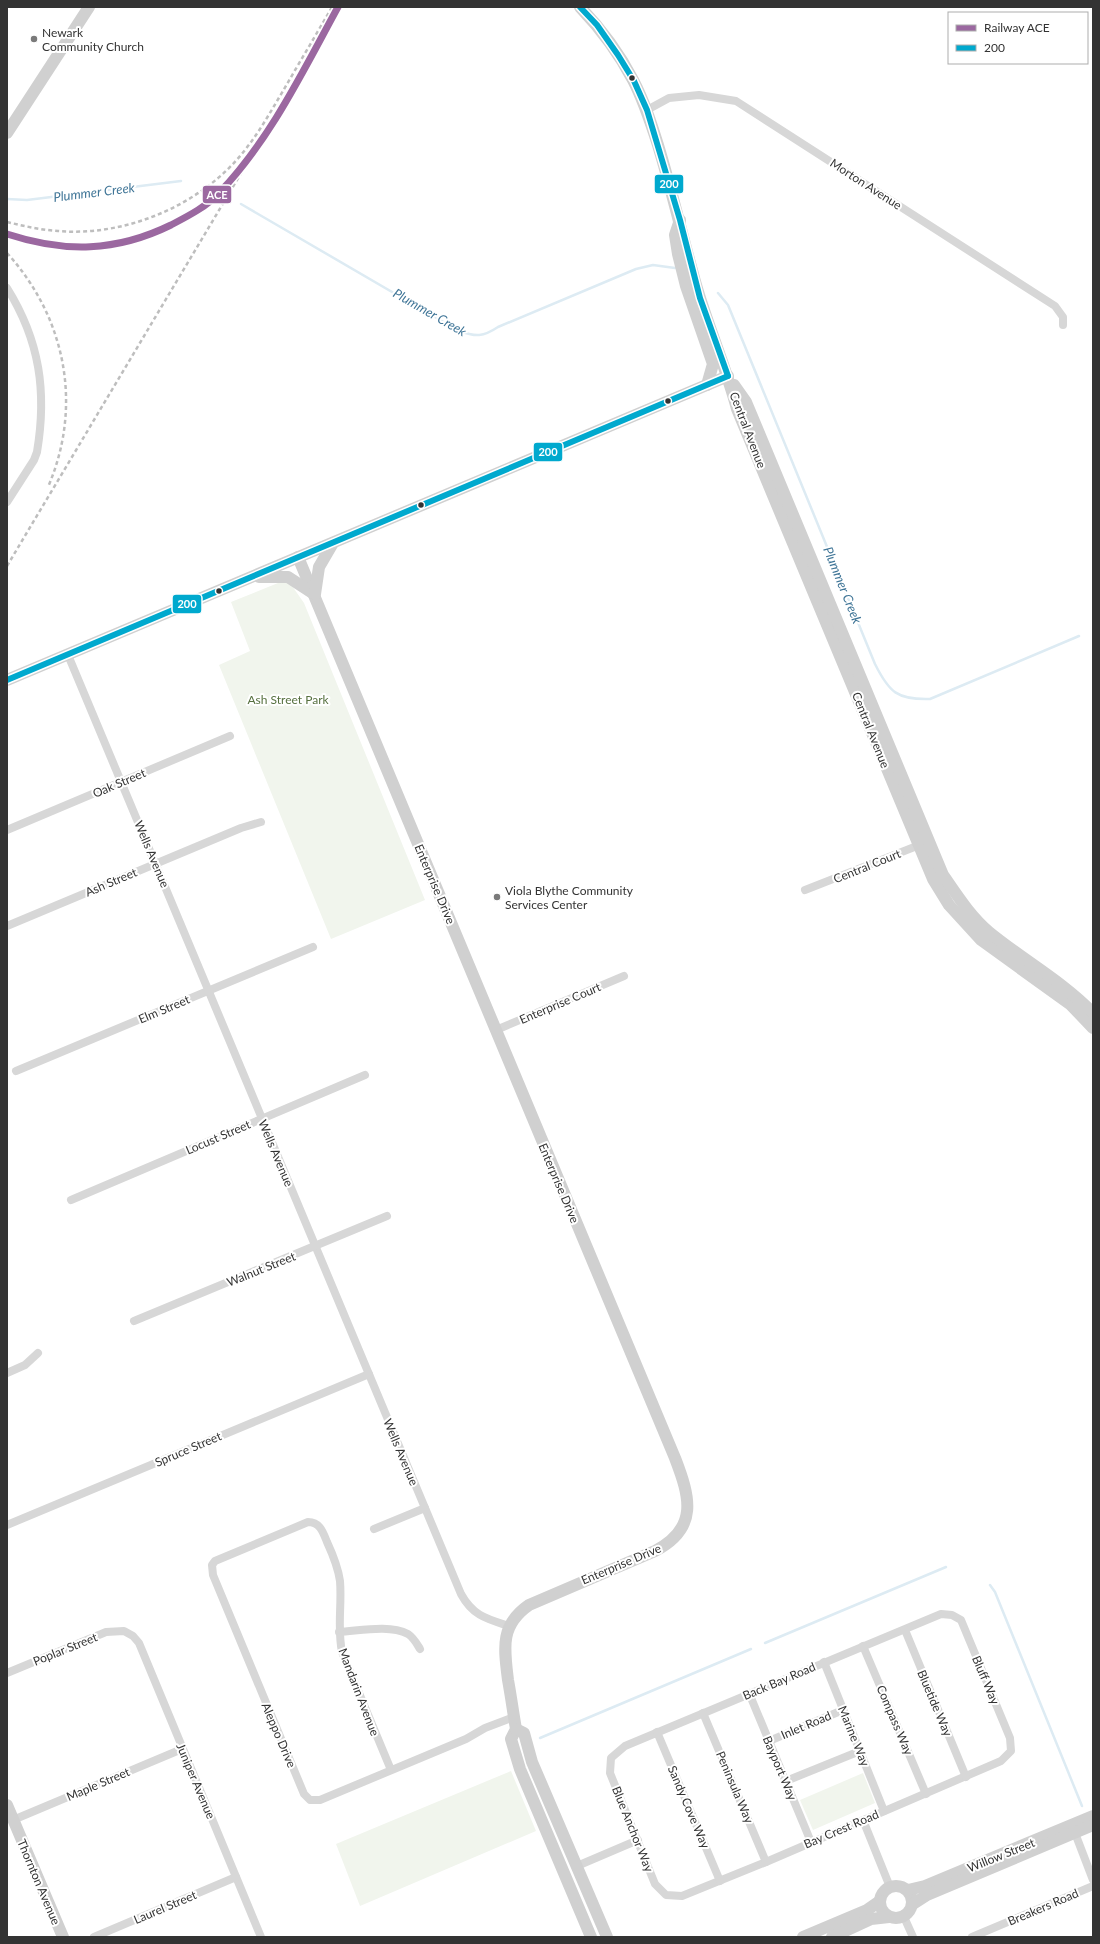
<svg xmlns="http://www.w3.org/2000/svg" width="1100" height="1944" font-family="Lato,sans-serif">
	<rect width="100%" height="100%" fill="#fff"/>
	<g fill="#f1f5ed">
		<path d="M278 583H290L304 603 425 900 331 939 219 665 250 651 231 602Z"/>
		<path d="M511 1771 536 1831 360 1906 336 1844Z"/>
		<path d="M863 1773 875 1803 813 1830 800 1800Z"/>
	</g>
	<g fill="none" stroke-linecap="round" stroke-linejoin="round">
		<g stroke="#ddebf3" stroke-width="2.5">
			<path d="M7 199 27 200 181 181"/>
			<path d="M241 204 459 331C476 337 483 337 498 327L636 269 653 265 675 268"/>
			<path d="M718 293 728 305 875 664C889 692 897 700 930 699L1079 636"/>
			<path d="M990 1585 995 1592 1082 1806"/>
			<path d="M765 1643 946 1567"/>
			<path d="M540 1738 751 1649"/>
		</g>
		<g stroke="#d7d7d7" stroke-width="8">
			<path d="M647 110 669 98 699 95 736 101 1055 306 1063 317V325"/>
			<path d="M7 288C40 341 47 392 37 452L34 460 7 502"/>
			<path d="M68 655 461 1594C473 1616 487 1619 509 1626"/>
			<path d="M7 830 230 736"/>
			<path d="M805 890 922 844"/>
			<path d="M7 926 241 828 261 822"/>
			<path d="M496 1030 624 976"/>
			<path d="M16 1071 313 947"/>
			<path d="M71 1200 365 1075"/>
			<path d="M134 1321 387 1216"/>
			<path d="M7 1373 25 1365 38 1353"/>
			<path d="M7 1525 369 1374"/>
			<path d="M374 1529 425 1508"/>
			<path d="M941 1614 952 1615 961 1620 1010 1738 1011 1751 1001 1761 766 1862 682 1896 666 1895 655 1884 610 1773 611 1758 625 1746Z"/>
			<path d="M905 1630 966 1777"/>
			<path d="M339 1632C359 1631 389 1624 408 1634 414 1638 417 1644 420 1649"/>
			<path d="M863 1646 926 1794"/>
			<path d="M824 1662 884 1811"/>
			<path d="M7 1673 106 1632 124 1631 133 1636 139 1643 261 1937"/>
			<path d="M749 1693 811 1842"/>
			<path d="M703 1713 766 1862"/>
			<path d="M657 1732 720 1881"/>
			<path d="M769 1741 843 1710"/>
			<path d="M391 1770 342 1652C337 1628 342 1605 340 1581 338 1567 333 1555 327 1542 323 1532 320 1522 308 1522L215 1561 212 1565 213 1575 304 1794 310 1800H320L466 1739 485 1728 514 1717"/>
			<path d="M786 1781 860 1751"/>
			<path d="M13 1820 182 1749"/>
			<path d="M863 1820 890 1887"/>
			<path d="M1075 1833 1093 1880"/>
			<path d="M577 1866 638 1840"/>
			<path d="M904 1917 913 1937"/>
			<path d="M94 1937 236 1877"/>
			<path d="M972 1937 1093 1886"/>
		</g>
		<g stroke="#d0d0d0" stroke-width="12">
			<path d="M580 7C601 29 619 53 633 80 644 101 651 123 658 145 672 191 683 239 696 285 708 327 726 367 737 409L933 879 949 905 981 940 1071 1005 1093 1028"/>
			<path d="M7 133 89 7"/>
			<path d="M680 220 675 235 678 254 686 286 713 364 707 385"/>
			<path d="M734 385 746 402 943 875C957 895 970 916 989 932 1023 960 1062 981 1093 1013"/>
			<path d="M298 557 675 1458C690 1497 699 1528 655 1551L529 1605C500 1625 504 1648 508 1680 511 1696 513 1712 516 1729L511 1739 520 1769 591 1937"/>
			<path d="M259 577H288L314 594"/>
			<path d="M315 594 319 567 333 543"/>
			<path d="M7 680 728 376"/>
			<path d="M516 1729 524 1733 532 1762 607 1937"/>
			<path d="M7 1805 63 1937"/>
			<circle cx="896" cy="1902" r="16"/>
			<path d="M908 1890 925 1886 1093 1816"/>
			<path d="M913 1904 927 1895 1093 1825"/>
			<path d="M803 1937 867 1910 880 1901"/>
			<path d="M832 1937 871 1919 889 1917"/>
		</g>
		<g stroke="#bebebe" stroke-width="2.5" stroke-dasharray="4 3" stroke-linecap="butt">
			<path d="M7 222C24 226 41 230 58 231 127 237 203 204 245 150 260 131 271 111 283 91 299 63 316 35 332 7"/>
			<path d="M7 253C66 318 83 406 48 487"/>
			<path d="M7 566 268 128"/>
		</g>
		<defs>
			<g id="bus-1">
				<path d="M580 7 597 25 618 55 634 81 647 110 680 220 700 298 728 376"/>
				<path d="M7 680 728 376"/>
			</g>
		</defs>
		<use href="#bus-1" stroke="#fff" stroke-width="9"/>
		<use href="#bus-1" stroke="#00a9ce" stroke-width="6"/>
		<defs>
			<path id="rail-1" d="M7 234C65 253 116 252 171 225 188 216 206 207 219 193 270 140 303 71 338 7"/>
		</defs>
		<use href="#rail-1" stroke="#fff" stroke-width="10"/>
		<use href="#rail-1" stroke="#9b68a0" stroke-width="7"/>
	</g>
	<g fill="#7a7a7a" stroke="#fff" stroke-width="1.5">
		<circle cx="34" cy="39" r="4"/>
		<circle cx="497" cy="897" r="4"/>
	</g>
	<g fill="#333" stroke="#fff" stroke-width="1.5">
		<circle cx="632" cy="78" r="3.5"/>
		<circle cx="668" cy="401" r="3.5"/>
		<circle cx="421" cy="505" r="3.5"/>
		<circle cx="219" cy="591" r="3.5"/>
	</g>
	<g text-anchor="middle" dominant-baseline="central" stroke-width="4" stroke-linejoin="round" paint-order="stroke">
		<g font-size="12" fill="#333" stroke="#fff" text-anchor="start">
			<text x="42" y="32">Newark<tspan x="42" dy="14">Community Church</tspan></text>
			<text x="505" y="890">Viola Blythe Community<tspan x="505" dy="14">Services Center</tspan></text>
		</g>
		<g font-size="12" fill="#333" stroke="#fff">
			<text transform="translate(866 184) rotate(33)">Morton Avenue</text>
			<text transform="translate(748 430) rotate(69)">Central Avenue</text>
			<text transform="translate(871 730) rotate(68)">Central Avenue</text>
			<text transform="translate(119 783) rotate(-23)">Oak Street</text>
			<text transform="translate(152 854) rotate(67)">Wells Avenue</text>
			<text transform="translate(867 866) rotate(-22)">Central Court</text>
			<text transform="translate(111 882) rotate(-23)">Ash Street</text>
			<text transform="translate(435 884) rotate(67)">Enterprise Drive</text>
			<text transform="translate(560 1003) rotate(-23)">Enterprise Court</text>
			<text transform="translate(164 1009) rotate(-23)">Elm Street</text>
			<text transform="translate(218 1137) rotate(-23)">Locust Street</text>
			<text transform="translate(276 1153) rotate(67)">Wells Avenue</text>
			<text transform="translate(559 1183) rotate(67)">Enterprise Drive</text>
			<text transform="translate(261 1269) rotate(-22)">Walnut Street</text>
			<text transform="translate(188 1449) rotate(-23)">Spruce Street</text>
			<text transform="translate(401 1452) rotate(67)">Wells Avenue</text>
			<text transform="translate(621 1564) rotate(-23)">Enterprise Drive</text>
			<text transform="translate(65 1649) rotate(-22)">Poplar Street</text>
			<text transform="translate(986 1680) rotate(67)">Bluff Way</text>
			<text transform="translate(779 1681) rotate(-23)">Back Bay Road</text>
			<text transform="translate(359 1692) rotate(69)">Mandarin Avenue</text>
			<text transform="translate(935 1703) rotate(67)">Bluetide Way</text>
			<text transform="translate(895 1720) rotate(67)">Compass Way</text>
			<text transform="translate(806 1725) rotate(-23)">Inlet Road</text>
			<text transform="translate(279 1735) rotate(67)">Aleppo Drive</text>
			<text transform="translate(854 1736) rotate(68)">Marine Way</text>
			<text transform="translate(780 1768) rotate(67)">Bayport Way</text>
			<text transform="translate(196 1781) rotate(67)">Juniper Avenue</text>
			<text transform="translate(98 1784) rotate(-23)">Maple Street</text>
			<text transform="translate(735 1787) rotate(67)">Peninsula Way</text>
			<text transform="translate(689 1807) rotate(67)">Sandy Cove Way</text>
			<text transform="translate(633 1829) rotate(68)">Blue Anchor Way</text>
			<text transform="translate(841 1829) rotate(-23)">Bay Crest Road</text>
			<text transform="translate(1001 1855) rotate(-22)">Willow Street</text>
			<text transform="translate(39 1882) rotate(67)">Thornton Avenue</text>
			<text transform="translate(165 1907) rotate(-23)">Laurel Street</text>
			<text transform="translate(1043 1907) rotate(-23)">Breakers Road</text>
		</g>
		<g font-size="12" fill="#56703f" stroke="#fff">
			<text x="288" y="699">Ash Street Park</text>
		</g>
		<g font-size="13" font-style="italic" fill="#3f7597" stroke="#fff">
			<text transform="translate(94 192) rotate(-7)">Plummer Creek</text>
			<text transform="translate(430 312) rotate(30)">Plummer Creek</text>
			<text transform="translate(843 585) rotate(68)">Plummer Creek</text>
		</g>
	</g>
	<g stroke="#fff" stroke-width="1.5">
		<rect x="654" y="174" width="30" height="20" rx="4" fill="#00a9ce"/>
		<rect x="202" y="185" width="30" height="19" rx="4" fill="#9b68a0"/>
		<rect x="533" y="442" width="30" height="20" rx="4" fill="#00a9ce"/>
		<rect x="172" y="594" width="30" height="20" rx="4" fill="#00a9ce"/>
	</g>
	<g font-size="11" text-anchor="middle" font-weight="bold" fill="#fff">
		<text x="669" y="188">200</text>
		<text x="217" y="199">ACE</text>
		<text x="548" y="456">200</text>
		<text x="187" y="608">200</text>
	</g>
	<rect width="1100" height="1944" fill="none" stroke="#333333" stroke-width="16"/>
	<rect x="948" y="12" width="140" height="52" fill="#ffffff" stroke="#adadad"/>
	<rect x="956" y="25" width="20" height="6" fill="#9b68a0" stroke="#adadad"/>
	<text x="984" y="32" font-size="12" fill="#333333">Railway ACE</text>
	<rect x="956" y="45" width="20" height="6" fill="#00a9ce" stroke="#adadad"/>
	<text x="984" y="52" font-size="12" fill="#333333">200</text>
</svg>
